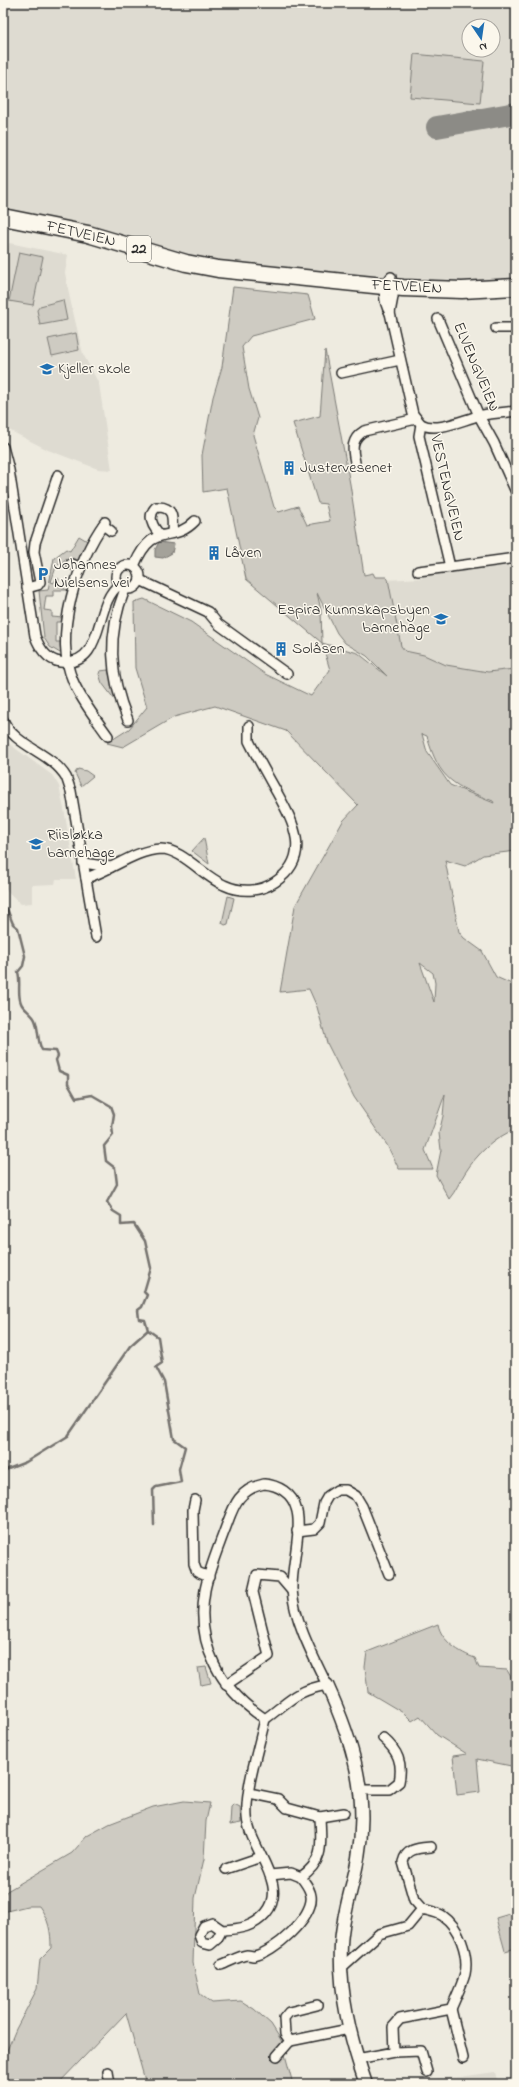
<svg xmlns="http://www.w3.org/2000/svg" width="519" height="2087" font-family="'Indie Flower',sans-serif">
	<rect width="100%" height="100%" fill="#eeebe0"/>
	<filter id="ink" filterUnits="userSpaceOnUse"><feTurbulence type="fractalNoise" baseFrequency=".025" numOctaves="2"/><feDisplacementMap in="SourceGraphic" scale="8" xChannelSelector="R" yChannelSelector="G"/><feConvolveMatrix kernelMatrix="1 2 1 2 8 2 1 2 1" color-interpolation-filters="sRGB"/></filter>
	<g filter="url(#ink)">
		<g fill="#dedbd1" fill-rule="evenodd">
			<path d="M3 3H516V283H470L262 271 182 262 3 213ZM469 26H493V50H469Z"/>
			<path d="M9 243 68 255 65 273 70 299 83 354 99 384 112 470 98 469 48 450 3 427V260Z"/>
			<path d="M512 565 516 568V611L511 647 514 669 488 672 419 661 396 655 367 581 422 578 426 574Z"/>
			<path d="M3 737 12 746 52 775 59 786 64 809 76 879H56L55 884 32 885V903L21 904 3 887Z"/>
			<path d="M495 2072 498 2084H412L440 2078 460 2077Z"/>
		</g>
		<g fill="#cecbc2" stroke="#7c7b76" fill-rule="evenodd">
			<path d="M414 54 484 61 480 103 410 97Z"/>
			<path d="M19 252 43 257 33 305 9 301Z"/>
			<path d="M233 287 308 295 315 319 251 336 242 347 249 389 258 418 253 435 274 507 279 512 298 506 307 525 330 521 326 504 318 503 293 423 320 416 325 350 350 484 364 575 373 573 375 577H386L388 579 401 646 405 651 424 655 446 665 488 672 514 669V683L516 692V851L483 855 465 866 445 860 459 932 464 938 482 951 496 977 516 986V1129C495 1137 477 1154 465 1173 459 1182 456 1191 449 1199L436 1175 441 1150 439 1133 443 1116 445 1094 425 1150 433 1169H399L387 1145 354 1097 327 1043 317 1007 309 989 280 992 295 906 343 821 358 805 286 731 215 706 174 717 123 747 107 743 129 729 147 707 135 668 134 602 144 599 191 622 265 674 311 696 330 670 322 643 246 579 227 488 203 492 202 455 213 397 222 367ZM317 593 337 633 345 643 367 656 387 676 358 653 322 643 321 610ZM422 734 427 736C439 780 454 786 493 801L494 803 450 785 427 752ZM420 963 433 973 435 983 434 1002Z"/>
			<path d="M63 300 67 320 40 325 37 310 40 306Z"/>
			<path d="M76 333 79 350 52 356 48 339Z"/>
			<path d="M79 536 89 542 80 560 77 563 65 559 63 565 57 564 51 582 54 583 56 578 59 579 57 585 67 590H53V596H46L44 610 52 611V617L63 618 62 622H56V642H63L64 651 60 653 50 647 44 638 39 591 48 590 54 558 66 549 70 551Z"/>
			<path d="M108 670 114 690 115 700 102 683 99 674 100 671Z"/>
			<path d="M78 769 86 771 93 776 81 786 75 773Z"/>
			<path d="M204 838 209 864 192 851Z"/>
			<path d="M228 896 234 898 228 924 225 925 222 923Z"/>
			<path d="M438 1624C441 1641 460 1653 475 1658L479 1668 507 1670 516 1686V1767L477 1759 480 1792 457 1795 453 1756 467 1754 437 1735 420 1716 412 1721 405 1714 368 1692 365 1667 367 1652Z"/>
			<path d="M206 1667 211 1683 201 1685 198 1668Z"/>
			<path d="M184 1801 210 1803 206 1821 204 1859 195 1898 193 1963 200 1994 212 2003 241 2001 254 2009 271 2024 281 2040 293 2084H146L126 2013 58 2084H3V2060L16 2029 37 1989 40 1959 51 1948C51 1931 49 1920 39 1906H27L3 1912V1896L7 1891 72 1853 87 1836 109 1824 153 1807Z"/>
			<path d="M234 1804 240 1807 241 1823 230 1825 231 1807Z"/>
			<path d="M516 1912V1948L505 1951 496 1918Z"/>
		</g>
		<path fill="#a4a29a" stroke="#74726e" d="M159 542 174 544 172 553 163 558 155 557V550Z"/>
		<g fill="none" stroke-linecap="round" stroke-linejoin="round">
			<g stroke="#74726e" stroke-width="2.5">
				<path d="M3 907 7 909 13 924 18 928 25 956 23 966 18 972C21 982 17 994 21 1003 23 1009 32 1013 35 1020 39 1029 37 1041 42 1050L56 1051 58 1056 56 1060 59 1071 68 1075V1084L76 1098 92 1095 111 1106 114 1114 112 1127 113 1135 104 1146 106 1161 115 1168 117 1184 107 1202 113 1211 121 1216V1225L134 1224 145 1241 151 1268 144 1292 147 1295 142 1307 138 1310 139 1319 145 1320 148 1330 158 1337 162 1363 156 1367 164 1382 174 1439 185 1447 179 1469 181 1482 156 1487 153 1490 154 1525"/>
				<path d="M3 1471 26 1462 68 1436 130 1346 148 1330"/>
			</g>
			<path stroke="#8c8b86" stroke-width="22" d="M437 127 516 113"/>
			<defs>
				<g id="street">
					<path d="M391 277C382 288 383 301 390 313L413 414 421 424 419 436 450 567 516 558"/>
					<path d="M390 313 393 297V284"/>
					<path d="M438 319 479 416 494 443 516 492"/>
					<path d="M496 328H516"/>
					<path d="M341 373 400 360"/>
					<path d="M421 424C436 433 462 420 478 416 490 413 504 413 516 411"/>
					<path d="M3 447 9 470 35 636C39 647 47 660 60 662 106 667 93 604 119 585"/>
					<path d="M355 462C352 449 351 439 364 431L416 419"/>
					<path d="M105 522C77 560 53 635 73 681 81 700 96 719 108 736"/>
					<path d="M103 525 111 531"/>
					<path d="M160 535C152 526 147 516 156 507 174 506 173 518 172 533"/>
					<path d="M71 564 81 567"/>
					<circle cx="128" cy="577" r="12"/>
					<path d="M134 566C154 519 171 546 195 521"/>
					<path d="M418 571 450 567"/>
					<path d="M140 580 208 612 218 624 287 674"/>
					<path d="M27 588 38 585 40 582 34 552 35 543 58 475"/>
					<path d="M125 589C107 634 109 675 128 720"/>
					<path d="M3 720C15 747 51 752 66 777 68 781 69 787 71 791L96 937"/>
					<path d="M83 863 111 867"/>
					<path d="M86 878C111 871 134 850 161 849 182 849 204 877 224 885 241 893 260 892 275 882 314 856 292 820 275 789 266 773 257 757 249 741V726"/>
					<path d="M264 1484C278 1485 292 1493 296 1508 303 1527 291 1568 292 1590 294 1620 314 1658 327 1685 296 1690 289 1702 265 1719 220 1689 195 1645 205 1590 209 1570 217 1551 224 1532 233 1509 236 1490 264 1484Z"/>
					<path d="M195 1500 193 1510 194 1564 197 1572 209 1577"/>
					<path d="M297 1531 314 1529 320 1523 324 1503 328 1496 337 1490H346L356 1496 362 1506 389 1574"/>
					<path d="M226 1685 269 1656 253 1592 257 1575 280 1577 292 1591"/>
					<path d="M361 1790H389L399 1782C403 1763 398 1751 383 1738"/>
					<path d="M249 1793 278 1799 287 1808 320 1817C321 1844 325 1860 301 1877L291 1873 270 1875"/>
					<path d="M320 1817 344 1813"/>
					<path d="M226 1869 261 1857"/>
					<path d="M422 1909 414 1900 403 1862C406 1848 420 1848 431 1847"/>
					<path d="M222 1930 217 1939 210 1945 202 1943 199 1935 204 1926 212 1923 222 1930C240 1929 254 1927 266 1913 290 1885 249 1848 247 1817 245 1789 259 1747 265 1719"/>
					<path d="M221 1965C229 1962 239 1956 247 1955 250 1955 252 1956 254 1956 273 1953 314 1917 311 1896 310 1888 305 1883 301 1877"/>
					<path d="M341 1968 379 1934 408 1926 422 1909C429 1911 437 1912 443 1916 459 1927 469 1954 465 1974 462 1985 456 1997 451 2009L400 2019 393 2027 394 2052 357 2059"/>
					<path d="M451 2009 463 2058"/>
					<path d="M290 2041 349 2029"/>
					<path d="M394 2052 421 2051 427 2072"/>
					<path d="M277 2056 290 2041 285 2034 284 2018 289 2012 317 2005"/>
					<path d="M108 2072 110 2084"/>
				</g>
				<path id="secondary" d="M327 1685C353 1742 369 1795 358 1858 353 1887 342 1915 341 1945 339 1993 350 2038 366 2084"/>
				<path id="highway" d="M3 217 88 234 186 263 218 269 403 288 462 290 516 287"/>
			</defs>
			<use href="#street" stroke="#2b2b2b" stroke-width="12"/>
			<use href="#secondary" stroke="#2b2b2b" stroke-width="15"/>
			<use href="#highway" stroke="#2b2b2b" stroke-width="19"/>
			<use href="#street" stroke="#fbf7ec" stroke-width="9"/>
			<use href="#secondary" stroke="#fbf7ec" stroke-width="12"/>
			<use href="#highway" stroke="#fbf7ec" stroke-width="16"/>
		</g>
	</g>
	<defs>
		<symbol id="school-bare" viewBox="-9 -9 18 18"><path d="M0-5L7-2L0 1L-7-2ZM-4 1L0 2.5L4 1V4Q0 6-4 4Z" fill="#1f6fb2" stroke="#fbf7ec" stroke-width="2.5" paint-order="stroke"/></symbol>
		<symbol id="building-bare" viewBox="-9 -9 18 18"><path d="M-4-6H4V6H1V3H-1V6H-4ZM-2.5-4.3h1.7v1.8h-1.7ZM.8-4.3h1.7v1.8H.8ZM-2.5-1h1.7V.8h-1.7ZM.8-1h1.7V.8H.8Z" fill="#1f6fb2" stroke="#fbf7ec" stroke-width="2.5" paint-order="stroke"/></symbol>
		<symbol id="parking-bare" viewBox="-9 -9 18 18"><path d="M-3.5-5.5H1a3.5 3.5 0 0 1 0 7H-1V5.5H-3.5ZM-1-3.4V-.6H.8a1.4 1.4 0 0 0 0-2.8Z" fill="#1f6fb2" stroke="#fbf7ec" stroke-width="2.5" paint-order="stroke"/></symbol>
	</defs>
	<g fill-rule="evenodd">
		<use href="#school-bare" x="37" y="359" width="20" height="20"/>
		<use href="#building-bare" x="279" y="458" width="20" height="20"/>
		<use href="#building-bare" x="204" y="543" width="20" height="20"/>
		<use href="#parking-bare" x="33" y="564" width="20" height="20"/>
		<use href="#school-bare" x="431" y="609" width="20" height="20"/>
		<use href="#building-bare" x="271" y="639" width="20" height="20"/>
		<use href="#school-bare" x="26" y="834" width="20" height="20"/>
	</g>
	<g text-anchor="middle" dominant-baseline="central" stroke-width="3" stroke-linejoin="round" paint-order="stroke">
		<rect fill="#fbf7ec" stroke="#696865" stroke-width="1" x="127" y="236" width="24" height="26" rx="3"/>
		<g font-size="15" font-weight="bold" fill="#2b2b2b">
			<text x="139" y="249">22</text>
		</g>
		<g font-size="16" fill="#2b2b2b" stroke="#fbf7ec">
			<text transform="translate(81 234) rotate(13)">FETVEIEN</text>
			<text transform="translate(407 287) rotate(3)">FETVEIEN</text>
			<text transform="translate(476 367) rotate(67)">ELVENGVEIEN</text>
			<text transform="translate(447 488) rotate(77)">VESTENGVEIEN</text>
		</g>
		<g font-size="16" fill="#2b2b2b" stroke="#fbf7ec" text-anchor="start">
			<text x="58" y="369">Kjeller skole</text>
			<text x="300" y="468">Justervesenet</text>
			<text x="225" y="553">Låven</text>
			<text x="54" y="565">Johannes<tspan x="54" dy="18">Nielsens vei</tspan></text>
			<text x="430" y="610" text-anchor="end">Espira Kunnskapsbyen<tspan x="430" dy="18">barnehage</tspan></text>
			<text x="292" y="649">Solåsen</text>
			<text x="47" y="835">Riisløkka<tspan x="47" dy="18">barnehage</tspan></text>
		</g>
	</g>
	<rect width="519" height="2087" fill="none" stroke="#fbf7ec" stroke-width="16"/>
	<rect x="8" y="8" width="503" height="2071" fill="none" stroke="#2b2b2b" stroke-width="1.5" filter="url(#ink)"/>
	<g transform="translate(481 38) rotate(167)"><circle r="19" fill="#fbf7ec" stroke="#a8a59f"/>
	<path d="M0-3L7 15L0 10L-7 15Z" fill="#1f6fb2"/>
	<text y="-6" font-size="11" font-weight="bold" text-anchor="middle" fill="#2b2b2b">N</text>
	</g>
</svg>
